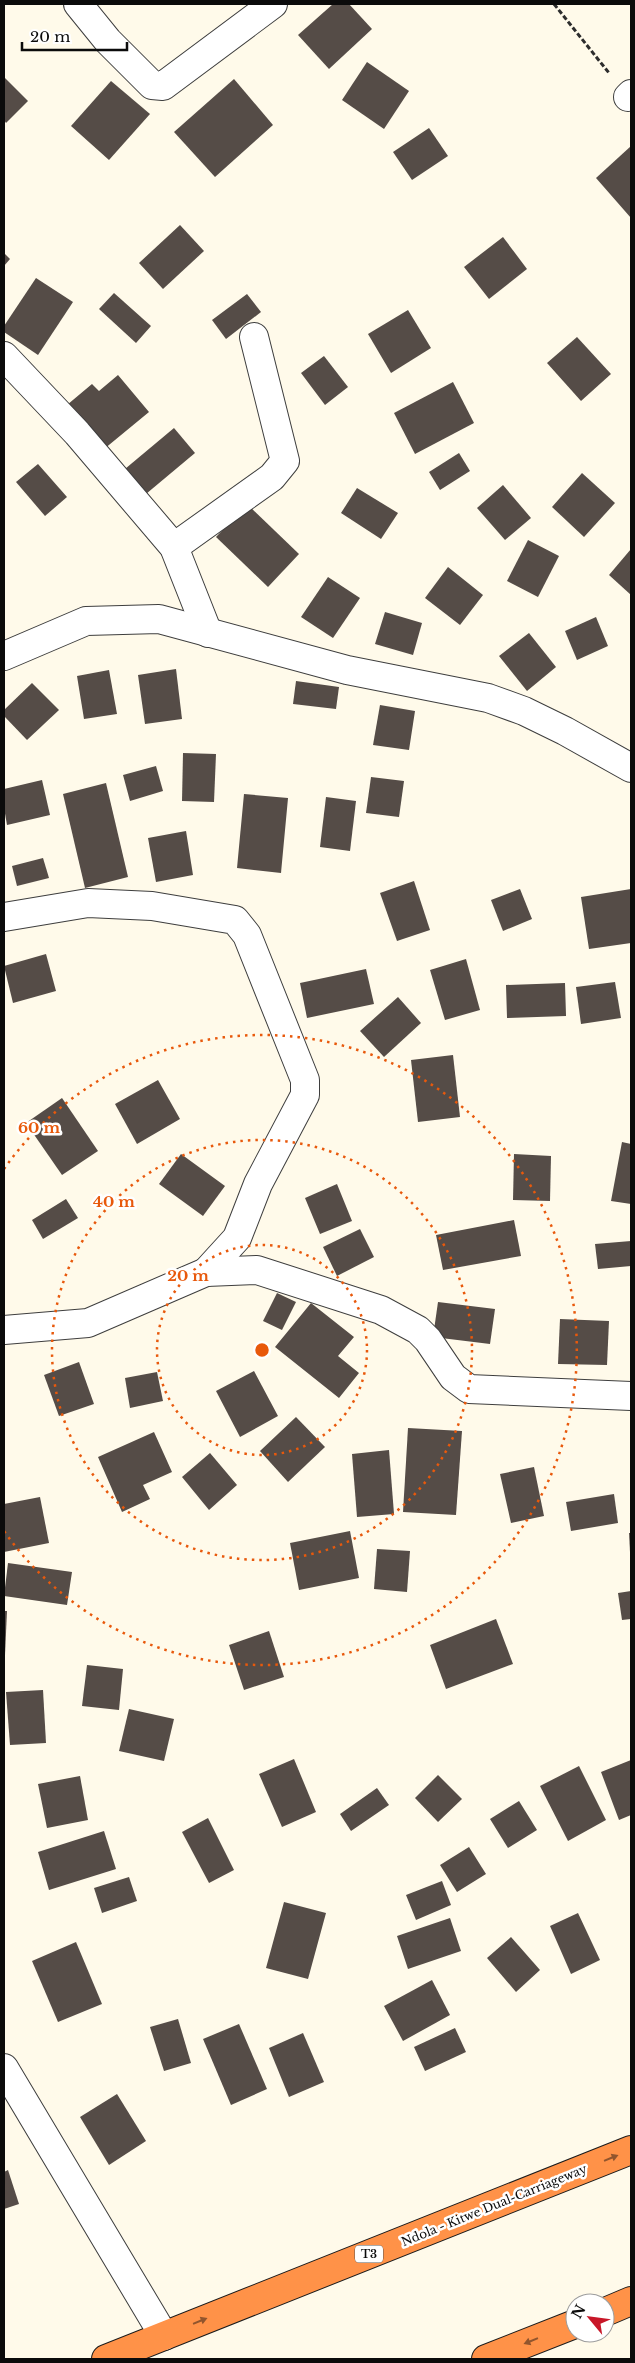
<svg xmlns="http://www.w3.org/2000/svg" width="635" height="2363" font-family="'Libre Baskerville',serif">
	<rect width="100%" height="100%" fill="#fffaea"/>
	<g fill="#554c47">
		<path d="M333 4H349L372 29 329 69 298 35Z"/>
		<path d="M367 62 409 91 384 129 342 100Z"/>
		<path d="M4 77 28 101 6 123 4 120Z"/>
		<path d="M234 79 273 125 215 177 174 132Z"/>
		<path d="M111 81 150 114 109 160 71 126Z"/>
		<path d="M429 128 448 156 412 180 393 152Z"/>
		<path d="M631 146V218L596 178Z"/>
		<path d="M180 225 204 251 163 289 139 263Z"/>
		<path d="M503 237 527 269 489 299 464 267Z"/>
		<path d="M4 253 10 259 4 266Z"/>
		<path d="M36 278 73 302 38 355 4 332V326Z"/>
		<path d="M114 293 151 326 136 343 99 309Z"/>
		<path d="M247 294 261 312 226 339 212 320Z"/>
		<path d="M408 310 431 348 391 373 368 334Z"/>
		<path d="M577 337 611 374 581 401 547 363Z"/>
		<path d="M324 356 348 387 325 405 301 373Z"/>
		<path d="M118 375 149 412 98 454 61 410 92 384 99 391Z"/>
		<path d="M453 382 474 423 415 454 394 413Z"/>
		<path d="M174 428 195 453 140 499 119 474Z"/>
		<path d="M459 453 470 471 440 490 429 472Z"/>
		<path d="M38 464 67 497 45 516 16 482Z"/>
		<path d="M582 473 615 503 584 537 552 507Z"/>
		<path d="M503 485 531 518 505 540 477 508Z"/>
		<path d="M357 488 398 513 381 539 341 513Z"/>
		<path d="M247 504 299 554 268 587 216 537Z"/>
		<path d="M528 540 559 556 538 597 507 581Z"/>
		<path d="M631 549V595L609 575Z"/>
		<path d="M448 567 483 595 460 625 425 598Z"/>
		<path d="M328 577 360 598 333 638 301 617Z"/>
		<path d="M385 612 422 623 413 655 375 644Z"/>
		<path d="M596 617 608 646 577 660 565 631Z"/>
		<path d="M529 633 556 667 527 691 499 656Z"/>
		<path d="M176 669 182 719 145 724 138 675Z"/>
		<path d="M109 670 117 714 84 719 77 676Z"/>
		<path d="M296 681 339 687 336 709 293 704Z"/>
		<path d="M32 683 59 710 27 740 4 716V710Z"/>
		<path d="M380 705 415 711 409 750 373 745Z"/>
		<path d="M183 753 216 754 214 802 182 801Z"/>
		<path d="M156 766 163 791 130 801 123 775Z"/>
		<path d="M371 777 404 781 399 817 366 813Z"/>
		<path d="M42 780 50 815 7 825 4 808V789Z"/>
		<path d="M106 783 128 877 85 888 63 794Z"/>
		<path d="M244 794 288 798 281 873 237 868Z"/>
		<path d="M326 797 356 801 350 851 320 847Z"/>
		<path d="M186 831 193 875 156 882 148 838Z"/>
		<path d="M43 858 49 878 17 886 12 866Z"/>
		<path d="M414 881 430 930 397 941 380 893Z"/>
		<path d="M520 889 532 919 503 931 491 900Z"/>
		<path d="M631 889V943L589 949 581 897Z"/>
		<path d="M46 954 56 991 13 1003 4 966Z"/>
		<path d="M466 959 480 1010 445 1020 430 970Z"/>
		<path d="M366 969 374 1004 307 1018 300 983Z"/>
		<path d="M615 982 621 1018 581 1024 576 987Z"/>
		<path d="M565 983 566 1016 507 1018 506 985Z"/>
		<path d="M398 997 421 1023 384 1057 360 1031Z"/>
		<path d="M453 1055 460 1117 418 1122 411 1060Z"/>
		<path d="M158 1080 180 1119 137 1144 115 1104Z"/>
		<path d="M62 1098 98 1151 62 1175 26 1123Z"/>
		<path d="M622 1142 631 1144V1204L611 1201Z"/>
		<path d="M181 1154 225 1186 203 1216 159 1184Z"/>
		<path d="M514 1154 551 1156 550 1201 513 1200Z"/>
		<path d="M337 1184 352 1221 320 1234 305 1198Z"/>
		<path d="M66 1199 78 1218 43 1239 32 1220Z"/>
		<path d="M514 1220 521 1256 443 1270 436 1235Z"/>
		<path d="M360 1229 374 1257 337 1276 323 1247Z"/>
		<path d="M631 1241V1266L598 1269 595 1244Z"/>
		<path d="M277 1293 296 1302 282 1330 263 1321Z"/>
		<path d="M438 1302 495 1309 490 1344 433 1337Z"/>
		<path d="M311 1303 354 1337 338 1356 359 1373 339 1398 275 1347Z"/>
		<path d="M560 1319 609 1321 607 1365 558 1364Z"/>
		<path d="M79 1362 94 1404 59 1416 44 1375Z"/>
		<path d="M254 1371 278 1416 240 1437 216 1391Z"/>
		<path d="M157 1372 163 1401 130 1408 125 1378Z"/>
		<path d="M296 1417 325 1447 288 1482 260 1451Z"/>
		<path d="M408 1428 462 1431 456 1515 403 1512Z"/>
		<path d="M154 1432 172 1472 143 1485 150 1499 122 1512 98 1457Z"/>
		<path d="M389 1450 394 1514 357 1517 352 1454Z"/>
		<path d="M210 1453 237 1485 209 1510 182 1477Z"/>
		<path d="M534 1467 544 1516 511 1523 500 1474Z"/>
		<path d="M614 1494 618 1523 571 1531 566 1502Z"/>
		<path d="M40 1497 49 1543 4 1552V1504Z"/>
		<path d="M350 1531 359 1578 299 1590 290 1543Z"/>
		<path d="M629 1533H631V1552H630Z"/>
		<path d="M377 1549 410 1551 407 1592 374 1589Z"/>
		<path d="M8 1563 72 1572 67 1605 4 1596Z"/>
		<path d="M631 1591V1619L622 1620 618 1593Z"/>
		<path d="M4 1611H7L5 1655H4Z"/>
		<path d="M496 1619 513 1664 446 1689 430 1645Z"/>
		<path d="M269 1631 284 1677 244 1690 229 1645Z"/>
		<path d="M87 1665 123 1669 119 1710 82 1706Z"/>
		<path d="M43 1690 46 1743 10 1745 6 1692Z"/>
		<path d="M129 1709 174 1719 164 1761 119 1751Z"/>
		<path d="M294 1759 316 1812 282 1827 259 1774Z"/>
		<path d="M631 1760V1815L619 1820 601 1772Z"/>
		<path d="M579 1766 606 1820 568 1841 540 1786Z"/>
		<path d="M438 1775 462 1799 438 1822 415 1798Z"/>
		<path d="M80 1776 88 1820 47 1828 38 1784Z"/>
		<path d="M377 1788 389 1805 351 1831 340 1814Z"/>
		<path d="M519 1801 537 1830 508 1848 490 1819Z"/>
		<path d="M208 1818 234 1870 209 1883 182 1832Z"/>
		<path d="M104 1831 116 1869 49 1890 38 1852Z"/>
		<path d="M469 1847 486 1874 457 1892 440 1865Z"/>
		<path d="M129 1877 137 1901 102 1913 94 1888Z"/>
		<path d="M442 1881 451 1905 416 1920 406 1895Z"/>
		<path d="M284 1902 326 1913 308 1979 266 1968Z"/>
		<path d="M578 1913 600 1960 571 1974 550 1926Z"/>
		<path d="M450 1918 461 1951 408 1969 397 1936Z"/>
		<path d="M511 1937 540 1970 516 1992 487 1958Z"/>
		<path d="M76 1942 102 2004 58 2022 32 1961Z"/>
		<path d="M432 1980 450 2015 403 2041 384 2006Z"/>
		<path d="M178 2019 191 2063 164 2071 150 2027Z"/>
		<path d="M239 2024 267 2089 231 2105 203 2039Z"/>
		<path d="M455 2028 466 2052 425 2071 414 2047Z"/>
		<path d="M303 2033 324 2082 289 2097 269 2048Z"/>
		<path d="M117 2094 146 2141 109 2165 80 2117Z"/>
		<path d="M8 2170 19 2204 4 2209V2172Z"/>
	</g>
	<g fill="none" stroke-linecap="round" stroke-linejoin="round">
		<defs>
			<g id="street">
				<path d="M78 4 108 41 152 85 163 86 273 4"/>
				<path d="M628 97 631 94"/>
				<path d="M4 356 77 433 174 547 208 633"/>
				<path d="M174 547 272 477 285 461 254 337"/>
				<path d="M4 656 86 621 159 619 347 670 488 698 524 711 565 731 631 768"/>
				<path d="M4 917 88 903 152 906 235 920 247 935 305 1080V1095L258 1184 237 1238 206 1272"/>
				<path d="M4 1330 88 1323 206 1272 257 1270 381 1310 418 1330 428 1340 453 1377 469 1389 631 1396"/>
				<path d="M4 2068 164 2336"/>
			</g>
			<g id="highway">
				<path d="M605 2312 631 2301"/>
				<path d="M106 2359 631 2150"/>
				<path d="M486 2359 575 2324"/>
			</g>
		</defs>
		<use href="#street" stroke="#3e3e3e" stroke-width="30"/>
		<use href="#highway" stroke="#1c1c1c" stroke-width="30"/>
		<path stroke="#2d2d2d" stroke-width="3" stroke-dasharray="5 2.5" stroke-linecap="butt" d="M554 4 609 73"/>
		<use href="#street" stroke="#fff" stroke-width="28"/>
		<use href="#highway" stroke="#ff9248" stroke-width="28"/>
	</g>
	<defs><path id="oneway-solid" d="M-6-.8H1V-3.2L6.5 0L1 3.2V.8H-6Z" transform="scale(1.25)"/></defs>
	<g fill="#91552d">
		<use href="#oneway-solid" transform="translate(611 2158) rotate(-22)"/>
		<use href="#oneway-solid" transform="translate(200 2321) rotate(-22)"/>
		<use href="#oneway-solid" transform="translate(531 2341) rotate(158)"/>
	</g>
	<g fill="none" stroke="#e8590c" stroke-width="2.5" stroke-dasharray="2.5 5">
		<circle cx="262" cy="1350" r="105"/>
		<circle cx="262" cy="1350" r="210"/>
		<path d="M4 1169A315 315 0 1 1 4 1531"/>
	</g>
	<g text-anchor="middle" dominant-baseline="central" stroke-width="5" stroke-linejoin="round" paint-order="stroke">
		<rect fill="#fff" stroke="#545454" stroke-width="1" x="355" y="2245.5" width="28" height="17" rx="4"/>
		<g font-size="11" font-weight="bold" fill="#0b0b0b">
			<text x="369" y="2254">T3</text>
		</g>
		<g font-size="12" fill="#0b0b0b" stroke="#fff">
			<text transform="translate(494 2205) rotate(-22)">Ndola - Kitwe Dual-Carriageway</text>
		</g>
	</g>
	<circle cx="262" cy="1350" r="8" fill="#e8590c" stroke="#fff" stroke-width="2.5"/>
	<g font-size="15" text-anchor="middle" font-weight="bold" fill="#e8590c" stroke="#fff" stroke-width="5" stroke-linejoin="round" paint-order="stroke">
		<text x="39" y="1133">60 m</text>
		<text x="114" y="1207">40 m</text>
		<text x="188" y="1281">20 m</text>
	</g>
	<rect width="635" height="2363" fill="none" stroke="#0b0b0b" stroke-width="10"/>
	<g transform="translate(590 2318) rotate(299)"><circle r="24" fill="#ffffff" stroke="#9d9d9d"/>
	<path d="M0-4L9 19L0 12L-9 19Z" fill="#c81728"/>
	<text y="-8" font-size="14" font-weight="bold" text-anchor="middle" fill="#0b0b0b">N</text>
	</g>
	<path d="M22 42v8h105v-8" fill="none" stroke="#0b0b0b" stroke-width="2.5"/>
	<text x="30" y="42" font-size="15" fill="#0b0b0b" stroke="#ffffff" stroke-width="4" paint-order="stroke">20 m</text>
</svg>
